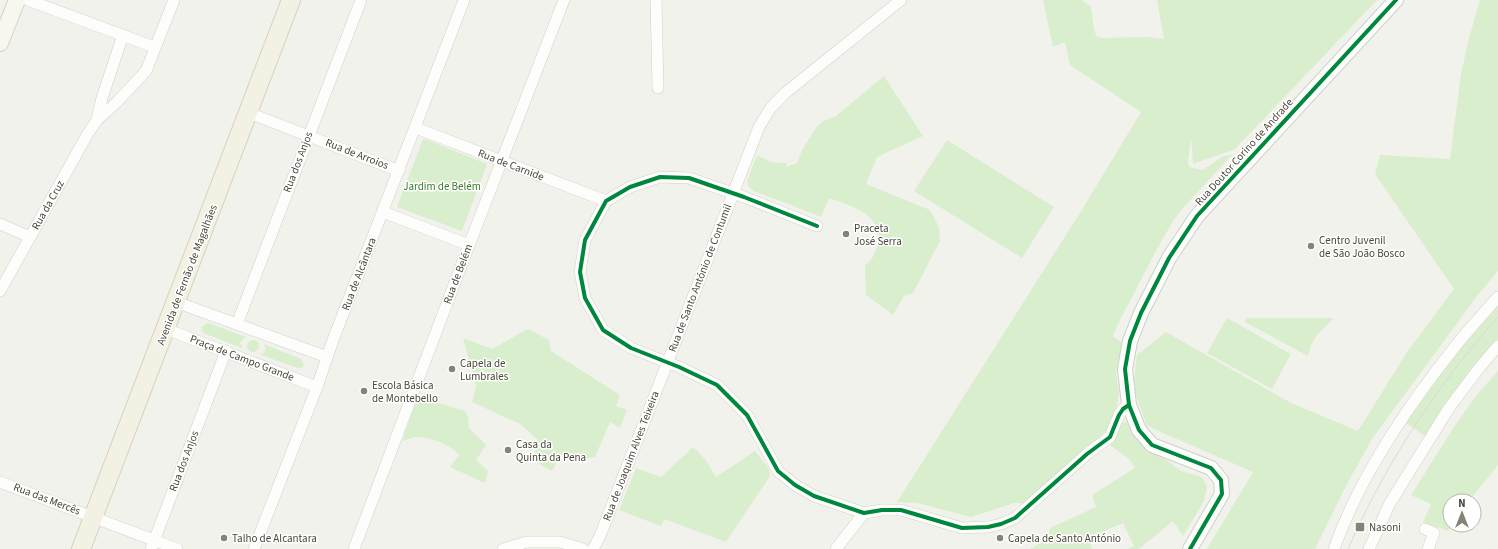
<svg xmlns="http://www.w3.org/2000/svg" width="1498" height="549" font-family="'Source Sans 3',sans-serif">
	<rect width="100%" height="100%" fill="#f2f2ed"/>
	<g fill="#d9eecd">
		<path d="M1043 0H1082L1091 7 1094 30 1097 37 1103 38 1150 37 1164 39 1157 0H1377L1235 149 1193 164 1191 138 1188 161 1189 167 1203 170 1223 156 1232 155 1183 208 1173 221 1157 249 1119 322 1113 336 1122 343V350L1116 372 1119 393 1115 420 1094 444 1086 447 1027 503H1014L971 517 917 503 897 502 1083 208 1141 112 1070 65 1065 42 1053 47Z"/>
		<path d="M1480 0H1498V271L1477 296 1372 439 1346 486 1315 549H1207L1253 472 1147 426 1133 388 1137 355 1166 332 1291 403 1358 431 1407 352 1454 289 1375 174 1380 155 1450 159 1461 74 1469 38Z"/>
		<path d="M884 76 923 136 877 157 866 184 930 210 939 227 940 241 913 293 904 296 893 315 866 295 865 266C873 259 876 252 878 242 883 214 849 205 829 198L821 217 754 191 749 187 747 181 757 155 771 162 787 163 786 167 797 163 802 150 816 128 823 121 836 116Z"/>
		<path d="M423 139H425L487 164 462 231 397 207Z"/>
		<path d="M947 140 1054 207 1022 258 914 191Z"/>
		<path d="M1498 306V339L1475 365 1426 437 1406 423 1454 356Z"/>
		<path d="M1227 318 1291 354 1272 389 1207 353Z"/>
		<path d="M1246 318H1334C1322 329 1311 339 1308 356L1245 322Z"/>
		<path d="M208 323 246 337 245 339H243L240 344 243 346 242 348 203 333 201 327Z"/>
		<path d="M528 329 549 340 551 351 620 395 616 406 627 410 620 428 610 422 595 457 576 461 561 454 552 471 534 461 537 439 520 424 472 402 476 386 463 338 492 349Z"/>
		<circle cx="253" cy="346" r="6"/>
		<path d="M264 344 301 359 304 366 301 368H298L261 355V353H264L266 347 264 346Z"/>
		<path d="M1498 371V465L1469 501H1450V525H1452L1448 531 1423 522 1431 504 1411 495 1456 424 1476 396Z"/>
		<path d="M418 397 465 411 468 417 469 428 486 445 476 460 488 471 486 481 484 483 450 467 459 455C449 444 433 438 418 437 413 437 407 440 402 441Z"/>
		<path d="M1128 421 1135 437 1181 471 1202 477 1207 486 1204 501 1183 536 1173 521 1139 549H1128L1134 546 1123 523 1088 538 1092 549H1030L1048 539 1050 528 1096 507 1092 495 1135 468 1129 459 1110 445 1121 423Z"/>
		<path d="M693 447 705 459 716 477 755 451 769 469 770 476 726 542 664 519 661 526 619 510 636 468 661 477Z"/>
	</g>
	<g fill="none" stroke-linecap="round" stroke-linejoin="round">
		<defs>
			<g id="minor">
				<path d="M28 0 154 47"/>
				<path d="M656 0 658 88"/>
				<path d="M249 113 399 171"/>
				<path d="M97 120 102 98 123 35"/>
				<path d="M416 128 606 201"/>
				<path d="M383 212 469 245"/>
				<path d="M0 224 30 237"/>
				<path d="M817 226 744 197 689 178 660 177 630 187 606 201 585 240 580 272 585 298 603 330 631 348 679 367 717 385 747 415 778 471 795 485 814 496 864 513 882 510H901L962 528 988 527 1001 524 1015 518 1087 454 1110 437 1119 415 1123 409 1129 405"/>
				<path d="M0 291 87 135 97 120 116 103 146 71 174 0"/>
				<path d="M176 302 327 357"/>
				<path d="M237 324 361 0"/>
				<path d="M166 329 317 387"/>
				<path d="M0 482 177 549"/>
				<path d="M1425 529 1434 533 1428 549"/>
				<path d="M151 549 226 351"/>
				<path d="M254 549 317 387 333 340 464 0"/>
				<path d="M354 549 466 253 564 0"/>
				<path d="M503 549 527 542H560L583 549"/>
				<path d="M593 549 600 536 759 127 770 109 784 94 901 0"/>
				<path d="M836 549 864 513"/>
				<path d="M1334 549C1359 478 1407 407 1454 348 1468 330 1483 314 1498 297"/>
				<path d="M1369 549 1390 503 1449 408 1480 367 1498 346"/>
			</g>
			<path id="tertiary" d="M1190 549 1222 494 1221 480 1211 468 1152 445 1139 430 1129 405 1125 369 1130 341 1141 313 1169 258 1197 216 1396 0"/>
			<path id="secondary" d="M0 43 17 0"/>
			<path id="primary" d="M81 549 291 0"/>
		</defs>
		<use href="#minor" stroke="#d0d0ca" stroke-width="12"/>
		<use href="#tertiary" stroke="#d0d0ca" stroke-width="16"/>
		<use href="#secondary" stroke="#d3d2c5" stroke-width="18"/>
		<use href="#primary" stroke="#d5d3ba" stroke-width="20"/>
		<use href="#minor" stroke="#fdfdfc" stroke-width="11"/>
		<use href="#tertiary" stroke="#fdfdfc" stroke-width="14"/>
		<use href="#secondary" stroke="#f7f7f0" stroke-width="16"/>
		<use href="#primary" stroke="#f2f1e4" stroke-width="18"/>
		<path stroke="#dadad9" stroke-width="1" d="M1348 549C1386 463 1435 388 1498 317"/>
		<defs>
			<g id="cycleway">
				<path d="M817 226 744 197 689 178 660 177 630 187 606 201 585 240 580 272 585 298 603 330 631 348 679 367 717 385 747 415 778 471 795 485 814 496 864 513 882 510H901L962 528 988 527 1001 524 1015 518 1087 454 1110 437 1119 415 1123 409 1129 405"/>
				<path d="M1190 549 1222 494 1221 480 1211 468 1152 445 1139 430 1129 405 1125 369 1130 341 1141 313 1169 258 1197 216 1396 0"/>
			</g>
		</defs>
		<use href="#cycleway" stroke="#fff" stroke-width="6"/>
		<use href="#cycleway" stroke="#00873e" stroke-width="4"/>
	</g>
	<g fill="#858277" stroke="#fff" stroke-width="1.5">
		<circle cx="846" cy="234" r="4"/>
		<circle cx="1311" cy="246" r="4"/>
		<circle cx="452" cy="369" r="4"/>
		<circle cx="364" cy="391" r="4"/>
		<circle cx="508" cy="450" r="4"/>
		<rect x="1355" y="522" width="10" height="10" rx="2"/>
		<circle cx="224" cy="538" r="4"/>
		<circle cx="1000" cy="538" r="4"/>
	</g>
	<g text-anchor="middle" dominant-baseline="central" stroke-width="3" stroke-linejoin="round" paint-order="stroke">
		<g font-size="11" fill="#4a4638" stroke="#fff">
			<text transform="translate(1244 152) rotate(-48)">Rua Doutor Corino de Andrade</text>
			<text transform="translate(357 154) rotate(21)">Rua de Arroios</text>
			<text transform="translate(298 162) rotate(-69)">Rua dos Anjos</text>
			<text transform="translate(511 165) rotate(21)">Rua de Carnide</text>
			<text transform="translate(48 205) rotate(-61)">Rua da Cruz</text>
			<text transform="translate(359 274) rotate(-69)">Rua de Alcântara</text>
			<text transform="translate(458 274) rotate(-69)">Rua de Belém</text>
			<text transform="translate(187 275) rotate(-69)">Avenida de Fernão de Magalhães</text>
			<text transform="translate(700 278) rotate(-69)">Rua de Santo António de Contumil</text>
			<text transform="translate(242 358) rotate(21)">Praça de Campo Grande</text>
			<text transform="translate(631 456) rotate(-69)">Rua de Joaquim Alves Teixeira</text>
			<text transform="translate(184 461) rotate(-69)">Rua dos Anjos</text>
			<text transform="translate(47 499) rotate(21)">Rua das Mercês</text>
		</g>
		<g font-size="11" fill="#377d29" stroke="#fff">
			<text x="442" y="186">Jardim de Belém</text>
		</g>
		<g font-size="11" fill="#4a4638" stroke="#fff" text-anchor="start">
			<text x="854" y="228">Praceta<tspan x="854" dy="13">José Serra</tspan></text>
			<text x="1319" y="240">Centro Juvenil<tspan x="1319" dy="13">de São João Bosco</tspan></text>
			<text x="460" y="363">Capela de<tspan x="460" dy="13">Lumbrales</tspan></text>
			<text x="372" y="385">Escola Básica<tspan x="372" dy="13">de Montebello</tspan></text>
			<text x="516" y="444">Casa da<tspan x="516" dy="13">Quinta da Pena</tspan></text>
			<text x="1369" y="527">Nasoni</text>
			<text x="232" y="538">Talho de Alcantara</text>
			<text x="1008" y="538">Capela de Santo António</text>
		</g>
	</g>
	<g transform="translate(1462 513)"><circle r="19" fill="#ffffff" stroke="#b7b5af"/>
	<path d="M0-3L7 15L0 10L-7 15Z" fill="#858277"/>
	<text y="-6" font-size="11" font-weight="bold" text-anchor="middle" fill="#4a4638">N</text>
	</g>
</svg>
